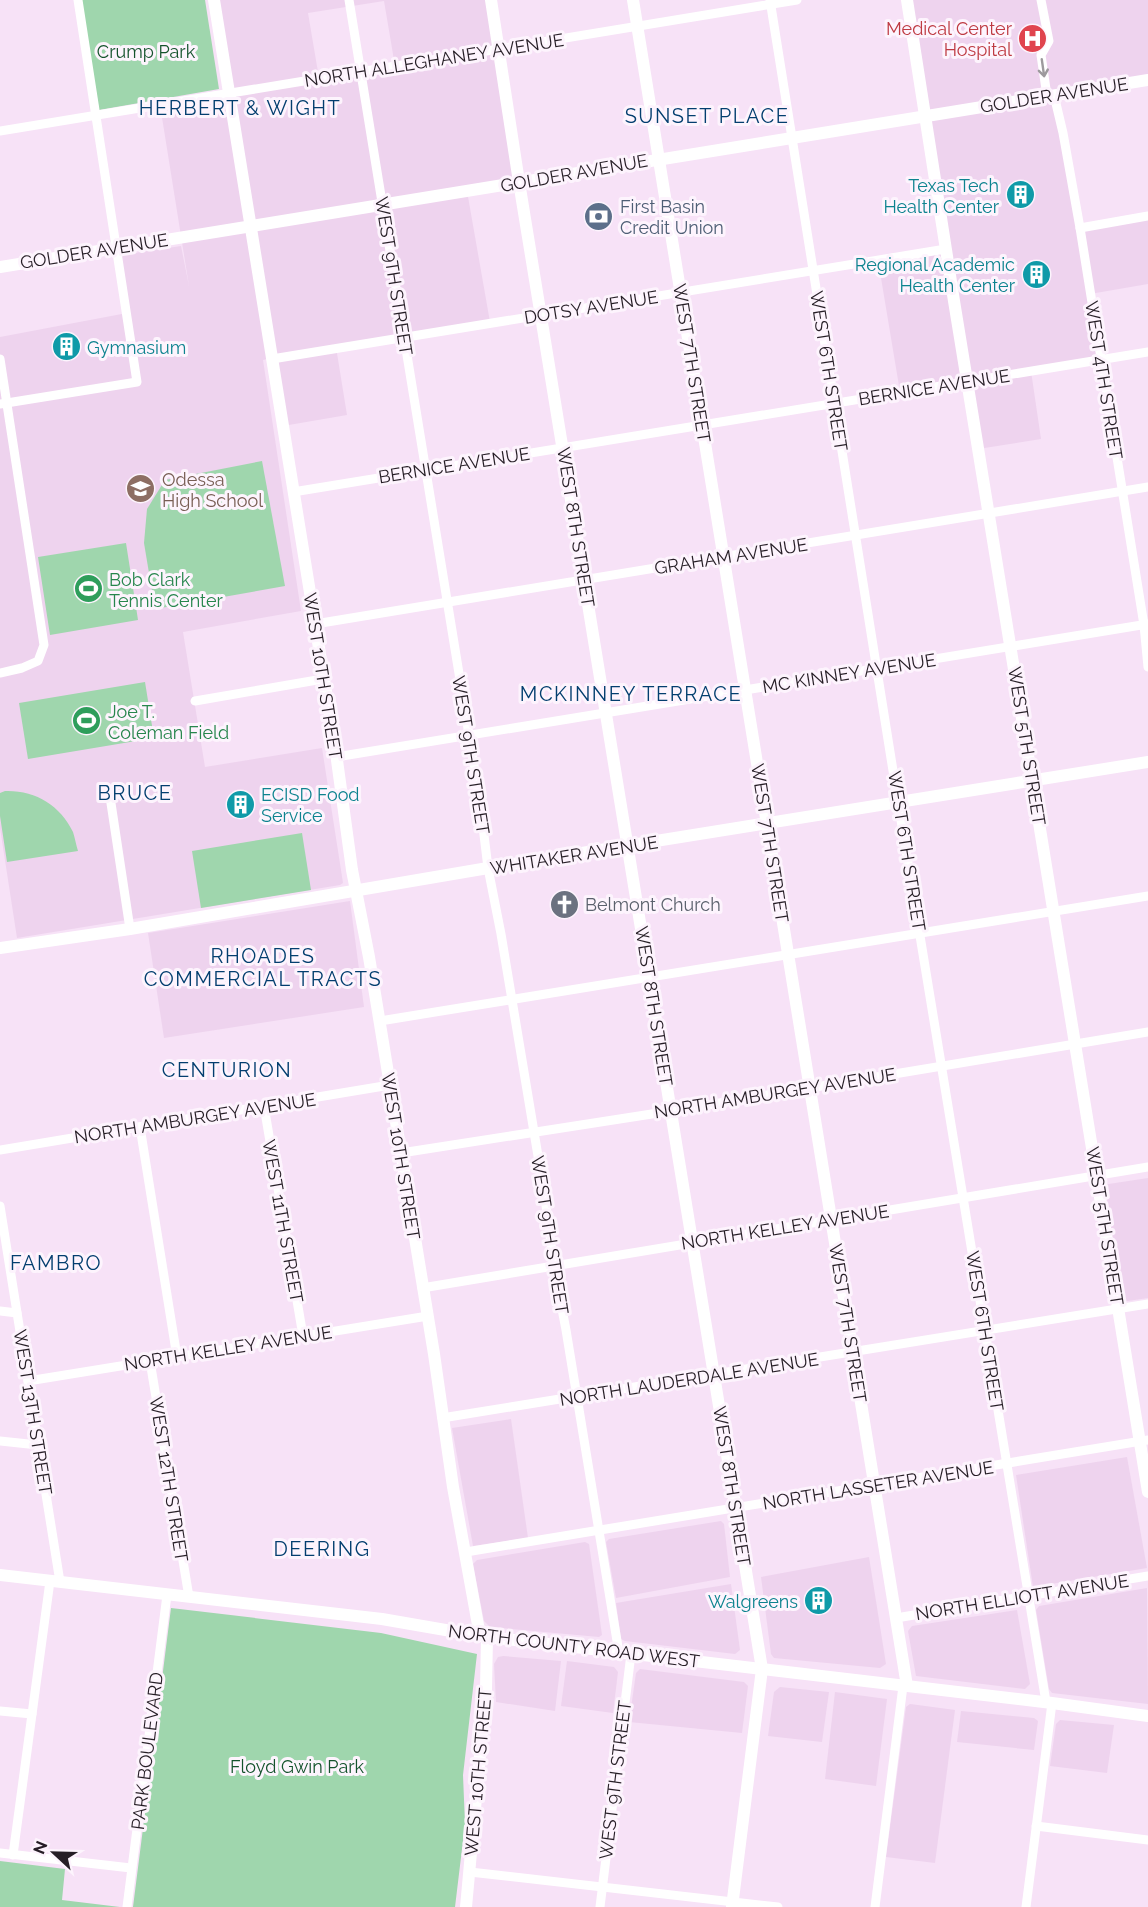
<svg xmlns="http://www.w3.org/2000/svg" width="1148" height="1907" font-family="Raleway,sans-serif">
	<rect width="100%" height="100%" fill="#f7e2f7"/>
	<g fill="#eed3ee" fill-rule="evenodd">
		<path d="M215 0H493L522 181 467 191 490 322 336 347 347 415 283 426 271 358 263 360 301 611 183 632 205 767 322 748 343 883 340 885 17 938 0 828V337L127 313 121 255 181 246 189 286 160 105 229 93ZM384 1 395 66 319 78 308 13Z"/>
		<path d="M912 0H1148V76L929 111Z"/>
		<path d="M1056 94 1080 228 1148 216V284L1090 294 1101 360 1031 371 1041 439 978 449 967 382 900 392 878 260 946 249 924 117Z"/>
		<path d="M350 901 364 1007 164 1038 148 933Z"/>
		<path d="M1148 1178V1298L1121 1302 1102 1185Z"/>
		<path d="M511 1419 528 1538 473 1546 452 1428Z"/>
		<path d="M1127 1457 1147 1568 1033 1587 1016 1475Z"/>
		<path d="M721 1521 724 1524 730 1577 616 1598 606 1542 609 1539Z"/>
		<path d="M585 1542 589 1544 602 1635 599 1637 490 1627 484 1621 473 1564 477 1560Z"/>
		<path d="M869 1557 886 1664 880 1668 774 1658 771 1654 761 1577Z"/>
		<path d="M731 1584 740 1650 735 1654 625 1641 621 1639 616 1603Z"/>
		<path d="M1147 1588 1148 1704 1052 1693 1049 1689 1036 1610 1039 1606Z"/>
		<path d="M1017 1610 1030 1684 1025 1689 916 1676 908 1631 912 1626Z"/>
		<path d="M503 1656 561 1661 555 1711 496 1702 494 1664 498 1657Z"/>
		<path d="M567 1661 614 1667 618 1672 613 1713 561 1706Z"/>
		<path d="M640 1669 744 1682 748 1686 742 1733 629 1722 636 1673Z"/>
		<path d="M780 1687 829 1692 822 1742 768 1736 774 1692Z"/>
		<path d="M835 1692 887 1699 876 1786 825 1779Z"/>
		<path d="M910 1704 955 1710 935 1863 886 1857 906 1707Z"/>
		<path d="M961 1711 1034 1718 1038 1721 1034 1750 957 1742Z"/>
		<path d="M1060 1720 1114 1725 1107 1773 1050 1766 1056 1724Z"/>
	</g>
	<g fill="#9fd6ad">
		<path d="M81 0H205L219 89 99 110Z"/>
		<path d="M262 461 285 586 155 609 144 543 147 509 165 480Z"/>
		<path d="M126 543 138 620 50 635 38 557Z"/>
		<path d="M145 682 154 738 28 759 19 703Z"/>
		<path d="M5 791C35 790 60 805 73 832 75 838 76 845 78 851L7 862 0 816V793Z"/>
		<path d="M302 833 311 890 201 908 192 851Z"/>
		<path d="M171 1608 381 1633 477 1654 463 1775 465 1824 455 1907H133Z"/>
		<path d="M0 1861 65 1869 62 1900 120 1907H0Z"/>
	</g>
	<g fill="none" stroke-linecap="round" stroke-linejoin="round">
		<g stroke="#fff" stroke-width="9">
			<path d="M349 0 480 802 488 868 501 934 545 1198 554 1267 566 1330 619 1653"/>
			<path d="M770 0 898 802 1046 1702"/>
			<path d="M1041 0 1049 41 1041 55 1047 96"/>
			<path d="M1054 95 1063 133 1080 228 1144 625 1148 667"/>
			<path d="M0 131 797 0"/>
			<path d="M1080 228 1148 216"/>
			<path d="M0 359 44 645 38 661 22 668 0 673"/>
			<path d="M272 359 946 249"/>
			<path d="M0 404 137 382 78 0"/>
			<path d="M293 492 1148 352"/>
			<path d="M315 624 1148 487"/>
			<path d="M195 701 323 679"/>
			<path d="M336 757 1148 624"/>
			<path d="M109 790 130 929"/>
			<path d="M380 1021 1148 896"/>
			<path d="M264 1106 303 1336"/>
			<path d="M140 1127 177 1357"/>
			<path d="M0 1150 390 1085"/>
			<path d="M401 1153 671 1111 1148 1032"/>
			<path d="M0 1206 60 1582"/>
			<path d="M422 1288 1148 1167"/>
			<path d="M0 1311 17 1313"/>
			<path d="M150 1361 189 1597"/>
			<path d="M28 1381 428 1316"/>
			<path d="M442 1418 1148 1304"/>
			<path d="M0 1441 38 1445"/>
			<path d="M466 1552 1148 1440"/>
			<path d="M896 1618 1148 1576"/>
			<path d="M0 1711 32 1714"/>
			<path d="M1036 1826 1148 1840"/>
			<path d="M0 1853 131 1868"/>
			<path d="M13 1855 50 1581"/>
			<path d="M470 1872 778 1907"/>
			<path d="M127 1907 167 1595"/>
			<path d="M600 1907 631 1654"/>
			<path d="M875 1907 903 1686"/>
			<path d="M1026 1907 1052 1703"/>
		</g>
		<g stroke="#fff" stroke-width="12">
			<path d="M214 0 336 753 352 870 369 957 434 1354 453 1487 480 1636"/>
			<path d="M491 0 519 182 762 1669 732 1907"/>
			<path d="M633 0 907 1686"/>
			<path d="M907 0 954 301 1148 1492"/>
			<path d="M0 267 1148 80"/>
			<path d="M0 948 130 929 488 868 1148 762"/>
			<path d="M0 1575 382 1619 480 1636 1052 1703 1148 1716"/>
			<path d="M466 1907 486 1689 487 1637"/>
		</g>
	</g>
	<defs><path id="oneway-shaft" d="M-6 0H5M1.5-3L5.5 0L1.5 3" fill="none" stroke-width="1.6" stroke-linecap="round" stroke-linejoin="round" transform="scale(1.5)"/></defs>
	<use stroke="#9d9a9d" href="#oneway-shaft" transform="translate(1043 68) rotate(82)"/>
	<defs>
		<symbol id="hospital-disc" viewBox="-11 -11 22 22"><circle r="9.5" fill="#e0444e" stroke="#fdf4fd"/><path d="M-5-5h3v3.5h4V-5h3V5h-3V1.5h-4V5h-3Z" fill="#fff"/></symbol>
		<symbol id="building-disc" viewBox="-11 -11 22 22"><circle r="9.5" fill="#0f9aa8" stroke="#fdf4fd"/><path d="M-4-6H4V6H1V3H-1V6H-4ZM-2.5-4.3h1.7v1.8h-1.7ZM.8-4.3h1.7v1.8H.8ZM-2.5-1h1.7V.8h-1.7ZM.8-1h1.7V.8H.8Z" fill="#fff"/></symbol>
		<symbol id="bank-disc" viewBox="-11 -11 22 22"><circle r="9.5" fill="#5c6f8a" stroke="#fdf4fd"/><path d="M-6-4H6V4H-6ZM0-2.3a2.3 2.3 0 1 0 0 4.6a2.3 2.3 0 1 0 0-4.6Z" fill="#fff"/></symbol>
		<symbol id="school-disc" viewBox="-11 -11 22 22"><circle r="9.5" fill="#8d6e63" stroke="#fdf4fd"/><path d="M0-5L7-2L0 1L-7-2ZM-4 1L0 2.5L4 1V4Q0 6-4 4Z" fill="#fff"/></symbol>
		<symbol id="stadium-disc" viewBox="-11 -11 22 22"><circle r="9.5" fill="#2e9e5b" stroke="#fdf4fd"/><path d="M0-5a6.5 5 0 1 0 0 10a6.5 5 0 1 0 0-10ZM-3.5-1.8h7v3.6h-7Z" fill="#fff"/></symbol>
		<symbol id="church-disc" viewBox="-11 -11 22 22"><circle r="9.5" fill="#6b7280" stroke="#fdf4fd"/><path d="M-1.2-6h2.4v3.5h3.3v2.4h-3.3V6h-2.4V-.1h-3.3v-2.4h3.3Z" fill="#fff"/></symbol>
	</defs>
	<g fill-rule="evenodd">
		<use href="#hospital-disc" x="1016" y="22" width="33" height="33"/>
		<use href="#building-disc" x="1004" y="178" width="33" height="33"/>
		<use href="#bank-disc" x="582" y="200" width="33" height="33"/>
		<use href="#building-disc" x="1020" y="258" width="33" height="33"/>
		<use href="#building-disc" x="50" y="330" width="33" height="33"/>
		<use href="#school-disc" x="124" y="472" width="33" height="33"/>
		<use href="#stadium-disc" x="72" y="572" width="33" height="33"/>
		<use href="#stadium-disc" x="70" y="704" width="33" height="33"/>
		<use href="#building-disc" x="224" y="788" width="33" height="33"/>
		<use href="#church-disc" x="548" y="888" width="33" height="33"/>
		<use href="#building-disc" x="802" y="1584" width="33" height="33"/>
	</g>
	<g text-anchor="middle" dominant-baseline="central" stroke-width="6" stroke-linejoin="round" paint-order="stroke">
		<g font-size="18" fill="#be3a42" stroke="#fdf4fd" text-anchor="end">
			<text x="1012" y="28">Medical Center<tspan x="1012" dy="21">Hospital</tspan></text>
		</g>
		<g font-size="18" fill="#14532c" stroke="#fdf4fd">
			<text x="146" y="51">Crump Park</text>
			<text x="297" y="1766">Floyd Gwin Park</text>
		</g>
		<g font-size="18" fill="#261e26" stroke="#fdf4fd">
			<text transform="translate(434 60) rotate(-9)">NORTH ALLEGHANEY AVENUE</text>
			<text transform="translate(1054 95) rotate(-9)">GOLDER AVENUE</text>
			<text transform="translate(574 173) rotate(-10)">GOLDER AVENUE</text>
			<text transform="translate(94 251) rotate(-9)">GOLDER AVENUE</text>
			<text transform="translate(394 276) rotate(81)">WEST 9TH STREET</text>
			<text transform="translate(591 307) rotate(-9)">DOTSY AVENUE</text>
			<text transform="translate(692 363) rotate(81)">WEST 7TH STREET</text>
			<text transform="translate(829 371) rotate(81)">WEST 6TH STREET</text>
			<text transform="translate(1104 380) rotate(81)">WEST 4TH STREET</text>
			<text transform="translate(934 387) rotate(-9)">BERNICE AVENUE</text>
			<text transform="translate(454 465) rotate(-9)">BERNICE AVENUE</text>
			<text transform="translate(576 527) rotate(81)">WEST 8TH STREET</text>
			<text transform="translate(731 556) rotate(-9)">GRAHAM AVENUE</text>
			<text transform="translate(849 673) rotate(-9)">MC KINNEY AVENUE</text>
			<text transform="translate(323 676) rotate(81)">WEST 10TH STREET</text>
			<text transform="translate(1027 746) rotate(81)">WEST 5TH STREET</text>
			<text transform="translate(471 755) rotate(81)">WEST 9TH STREET</text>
			<text transform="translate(770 843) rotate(81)">WEST 7TH STREET</text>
			<text transform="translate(907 851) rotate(81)">WEST 6TH STREET</text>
			<text transform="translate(574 855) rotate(-9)">WHITAKER AVENUE</text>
			<text transform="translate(654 1006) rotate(81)">WEST 8TH STREET</text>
			<text transform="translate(775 1093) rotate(-9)">NORTH AMBURGEY AVENUE</text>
			<text transform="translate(195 1118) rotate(-9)">NORTH AMBURGEY AVENUE</text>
			<text transform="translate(401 1156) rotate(81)">WEST 10TH STREET</text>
			<text transform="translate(283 1221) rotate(80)">WEST 11TH STREET</text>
			<text transform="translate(1105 1226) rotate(81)">WEST 5TH STREET</text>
			<text transform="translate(785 1227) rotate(-9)">NORTH KELLEY AVENUE</text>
			<text transform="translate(550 1235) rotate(81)">WEST 9TH STREET</text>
			<text transform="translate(848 1323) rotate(81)">WEST 7TH STREET</text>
			<text transform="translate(985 1331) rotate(81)">WEST 6TH STREET</text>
			<text transform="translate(228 1348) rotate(-9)">NORTH KELLEY AVENUE</text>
			<text transform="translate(689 1379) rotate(-9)">NORTH LAUDERDALE AVENUE</text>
			<text transform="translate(33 1412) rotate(81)">WEST 13TH STREET</text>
			<text transform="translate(169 1479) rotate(81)">WEST 12TH STREET</text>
			<text transform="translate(878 1485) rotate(-9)">NORTH LASSETER AVENUE</text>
			<text transform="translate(732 1486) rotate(81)">WEST 8TH STREET</text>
			<text transform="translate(1022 1597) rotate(-9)">NORTH ELLIOTT AVENUE</text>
			<text transform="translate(574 1646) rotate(7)">NORTH COUNTY ROAD WEST</text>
			<text transform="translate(147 1751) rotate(-83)">PARK BOULEVARD</text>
			<text transform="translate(478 1772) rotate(-85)">WEST 10TH STREET</text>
			<text transform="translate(615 1780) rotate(-83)">WEST 9TH STREET</text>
		</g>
		<g font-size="18" fill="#0d838f" stroke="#fdf4fd" text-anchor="end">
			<text x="999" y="185">Texas Tech<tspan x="999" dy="21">Health Center</tspan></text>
			<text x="1015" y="264">Regional Academic<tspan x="1015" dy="21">Health Center</tspan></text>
			<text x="87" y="347" text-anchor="start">Gymnasium</text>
			<text x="261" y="794" text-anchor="start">ECISD Food<tspan x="261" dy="21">Service</tspan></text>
			<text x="798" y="1601">Walgreens</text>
		</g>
		<g font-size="18" fill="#4e5e75" stroke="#fdf4fd" text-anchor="start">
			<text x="620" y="206">First Basin<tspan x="620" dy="21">Credit Union</tspan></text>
		</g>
		<g font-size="18" fill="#785e54" stroke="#fdf4fd" text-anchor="start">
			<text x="162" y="479">Odessa<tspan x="162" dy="21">High School</tspan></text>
		</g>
		<g font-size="18" fill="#27864d" stroke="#fdf4fd" text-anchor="start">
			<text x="109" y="579">Bob Clark<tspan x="109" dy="21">Tennis Center</tspan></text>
			<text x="108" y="711">Joe T.<tspan x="108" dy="21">Coleman Field</tspan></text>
		</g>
		<g font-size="18" fill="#5b616d" stroke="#fdf4fd" text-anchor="start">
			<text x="585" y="904">Belmont Church</text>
		</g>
		<g font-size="20" letter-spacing="1.5" fill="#033e6f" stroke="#fdf4fd">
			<text x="240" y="108">HERBERT &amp; WIGHT</text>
			<text x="707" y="116">SUNSET PLACE</text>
			<text x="631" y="694">MCKINNEY TERRACE</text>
			<text x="135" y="793">BRUCE</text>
			<text x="263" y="956">RHOADES<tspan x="263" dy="23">COMMERCIAL TRACTS</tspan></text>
			<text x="227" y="1070">CENTURION</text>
			<text x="56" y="1263">FAMBRO</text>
			<text x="322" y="1549">DEERING</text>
		</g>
	</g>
	<g transform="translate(54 1853) rotate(292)" stroke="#fdf4fd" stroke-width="4.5" paint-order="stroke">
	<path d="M0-4.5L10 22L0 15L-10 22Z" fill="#261e26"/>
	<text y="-9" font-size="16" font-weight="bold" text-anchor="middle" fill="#261e26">N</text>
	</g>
</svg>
